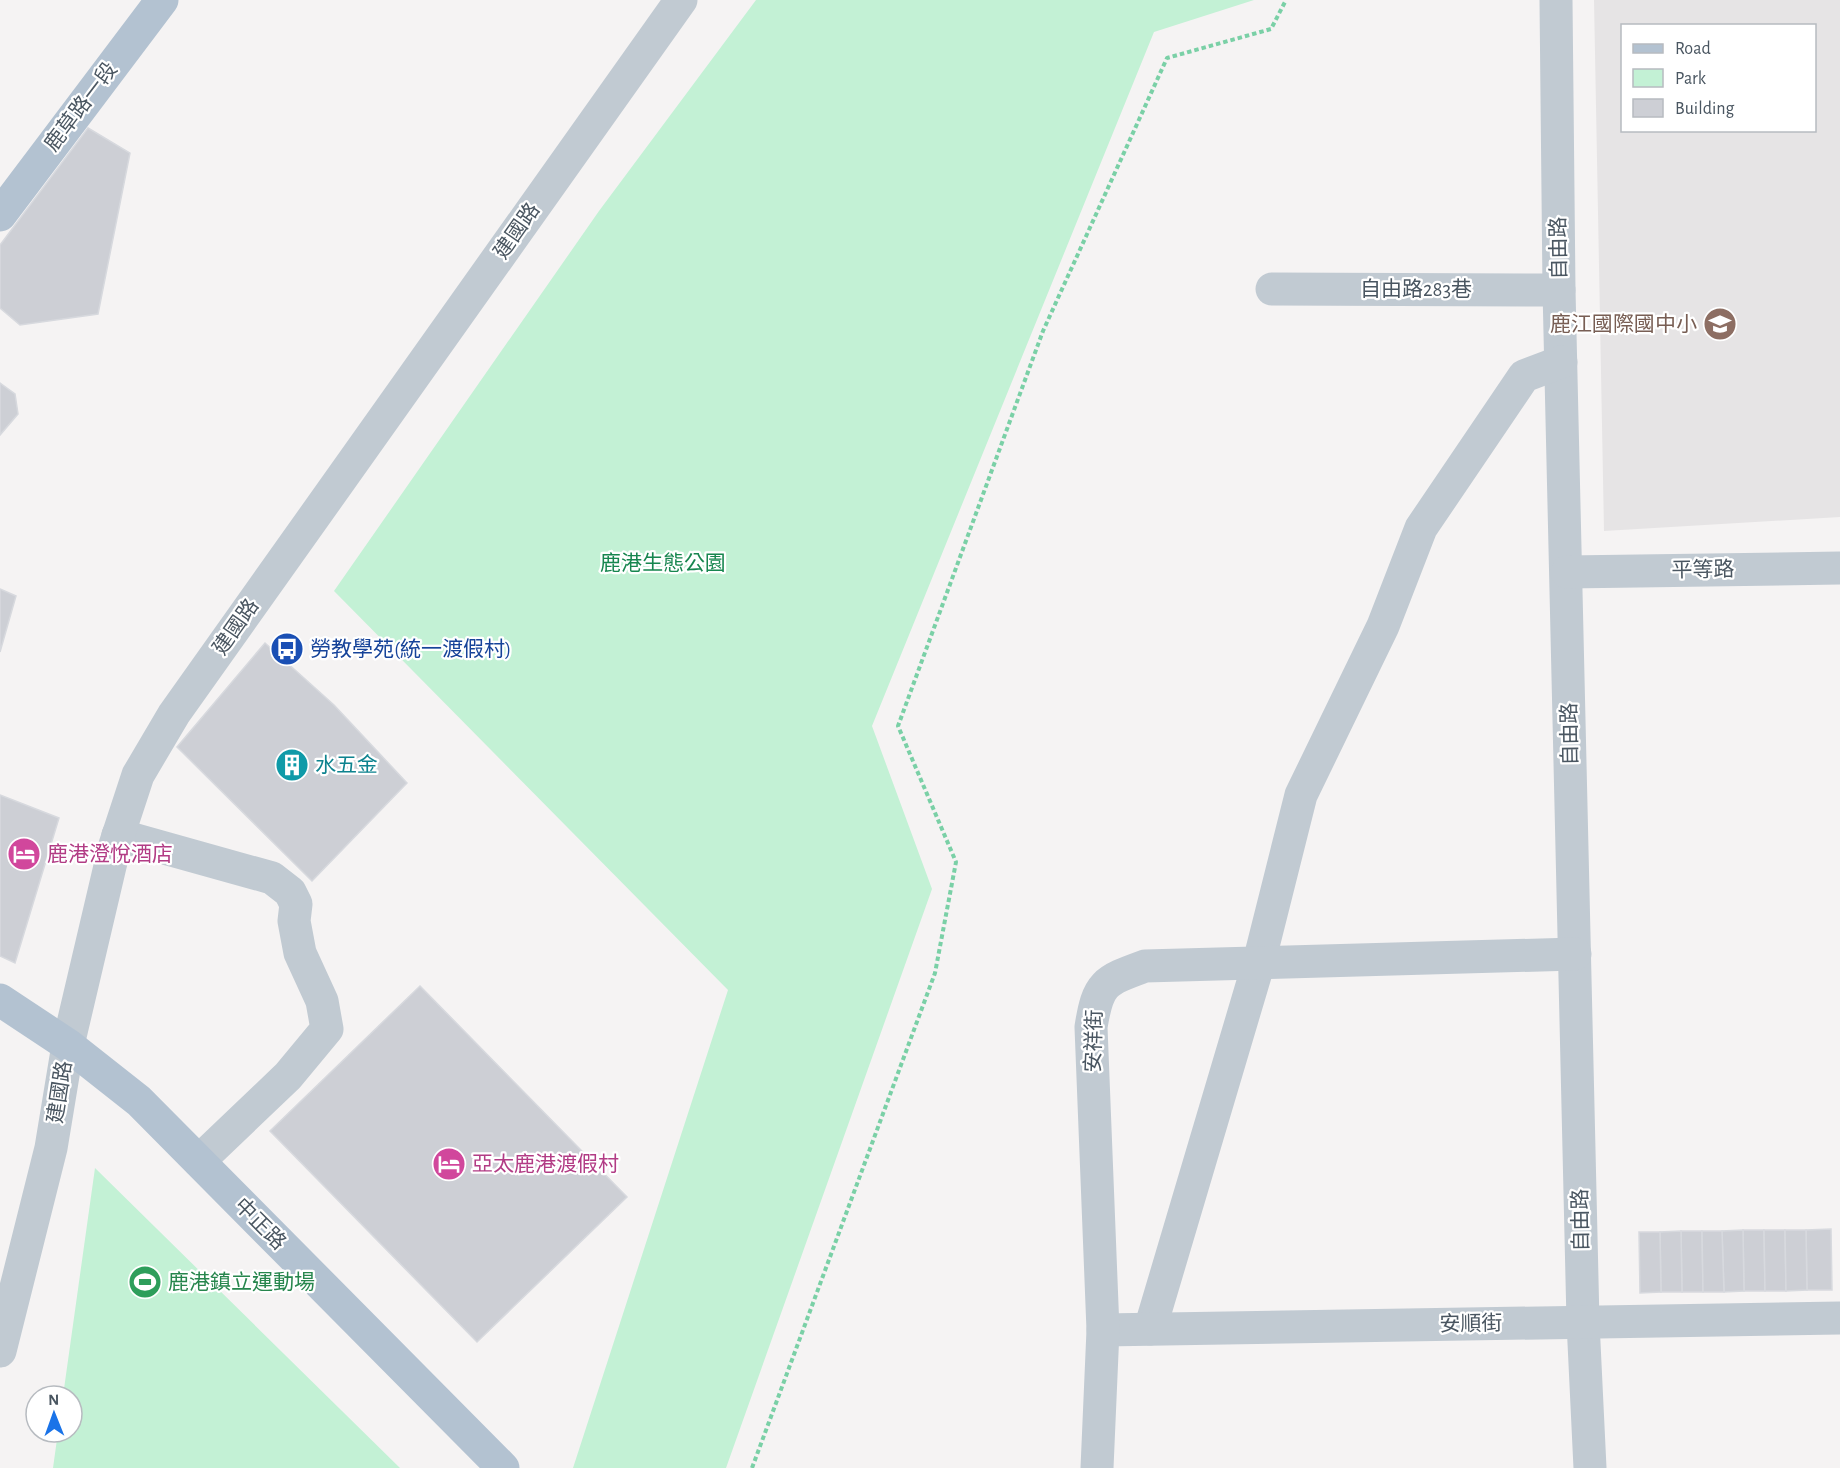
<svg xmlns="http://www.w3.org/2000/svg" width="1840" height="1468" font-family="'Alegreya Sans','Noto Sans TC',sans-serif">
	<rect width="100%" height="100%" fill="#f5f3f3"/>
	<path fill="#e6e4e5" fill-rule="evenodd" d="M1594 0H1840V517L1604 531ZM1622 26H1814V130H1622Z"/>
	<g fill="#c3f1d5">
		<path d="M756 0H1254L1154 32 872 726 932 889 726 1468H573L728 990 334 591 599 211Z"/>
		<path d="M95 1168 400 1468H53L58 1432H72V1396H63Z"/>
	</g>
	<g fill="#cdcfd5" stroke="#d7d9de" stroke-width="1.5">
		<path d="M88 128 130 153 98 314 20 325 0 308V245Z"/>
		<path d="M0 383 15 394 18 414 0 435Z"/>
		<path d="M0 589 16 596 0 652Z"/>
		<path d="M265 643 334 705 407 783 312 881 177 747Z"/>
		<path d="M0 795 59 818 15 963 0 956Z"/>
		<path d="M420 986 627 1197 477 1342 270 1131Z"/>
		<path d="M1831 1229 1832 1290H1807L1806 1230Z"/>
		<path d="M1743 1230H1764L1765 1291H1744Z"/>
		<path d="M1743 1230 1744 1291 1724 1292 1722 1231Z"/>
		<path d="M1764 1230H1785L1786 1291H1765Z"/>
		<path d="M1785 1230H1806L1807 1290 1786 1291Z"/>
		<path d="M1681 1231H1702L1703 1292H1682Z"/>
		<path d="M1681 1231 1682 1292H1661L1660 1232Z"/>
		<path d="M1702 1231H1722L1724 1292H1703Z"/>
		<path d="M1639 1232H1660L1661 1292 1640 1293Z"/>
	</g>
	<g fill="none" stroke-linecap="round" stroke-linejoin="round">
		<path stroke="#7ad0a6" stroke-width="4" stroke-dasharray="4.5 3" stroke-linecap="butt" d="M752 1468 935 973 956 862 898 726 1043 331 1167 58 1271 29 1286 0"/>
		<g stroke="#c1cad2" stroke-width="33">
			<path d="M1556 0 1559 290 1583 1322 1590 1468"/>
			<path d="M1272 289 1559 290"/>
			<path d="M1567 572 1840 568"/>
			<path d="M118 835 272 878 290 892 296 904 294 921 300 953 322 1001 327 1029 288 1076 199 1161"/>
			<path d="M1150 1329 1259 962 1301 795 1383 626 1421 528 1524 376 1561 362"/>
			<path d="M1103 1330 1840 1318"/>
			<path d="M0 1351 51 1148 68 1045 115 845 138 775 174 714 681 0"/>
			<path d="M1097 1468 1103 1330 1091 1027C1098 983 1104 981 1145 966L1575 954"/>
		</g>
		<g stroke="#b3c2d1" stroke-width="33">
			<path d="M0 215 162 0"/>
			<path d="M0 1000 68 1045 139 1101 503 1468"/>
		</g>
	</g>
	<defs>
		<symbol id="school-disc" viewBox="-11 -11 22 22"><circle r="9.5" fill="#8d6e63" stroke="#fff"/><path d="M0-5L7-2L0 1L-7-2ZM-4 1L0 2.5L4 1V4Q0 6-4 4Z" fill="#fff"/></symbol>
		<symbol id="bus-disc" viewBox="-11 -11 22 22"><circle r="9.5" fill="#1a4fb4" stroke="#fff"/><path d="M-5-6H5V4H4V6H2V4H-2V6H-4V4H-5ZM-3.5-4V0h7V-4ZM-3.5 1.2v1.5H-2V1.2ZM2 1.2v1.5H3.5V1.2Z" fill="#fff"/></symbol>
		<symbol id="building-disc" viewBox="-11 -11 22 22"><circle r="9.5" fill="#0f9aa8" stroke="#fff"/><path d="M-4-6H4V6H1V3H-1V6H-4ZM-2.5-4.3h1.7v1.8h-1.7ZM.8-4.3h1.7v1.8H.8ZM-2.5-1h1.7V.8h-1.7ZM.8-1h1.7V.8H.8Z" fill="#fff"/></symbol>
		<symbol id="hotel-disc" viewBox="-11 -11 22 22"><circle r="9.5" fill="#d1479c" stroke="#fff"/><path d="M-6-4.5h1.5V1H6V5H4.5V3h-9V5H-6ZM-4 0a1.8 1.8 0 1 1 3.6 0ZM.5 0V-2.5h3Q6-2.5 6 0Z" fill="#fff"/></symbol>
		<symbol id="stadium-disc" viewBox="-11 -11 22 22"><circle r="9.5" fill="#2e9e5b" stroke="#fff"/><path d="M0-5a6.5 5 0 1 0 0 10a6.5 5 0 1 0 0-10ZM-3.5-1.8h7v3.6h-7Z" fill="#fff"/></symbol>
	</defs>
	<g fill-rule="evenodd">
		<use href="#school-disc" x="1701" y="305" width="38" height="38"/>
		<use href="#bus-disc" x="268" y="630" width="38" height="38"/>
		<use href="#building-disc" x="273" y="746" width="38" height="38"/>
		<use href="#hotel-disc" x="5" y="835" width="38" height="38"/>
		<use href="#hotel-disc" x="430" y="1145" width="38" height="38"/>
		<use href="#stadium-disc" x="126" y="1263" width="38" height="38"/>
	</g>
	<g text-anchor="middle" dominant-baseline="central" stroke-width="4.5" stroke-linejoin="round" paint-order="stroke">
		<g font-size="21" fill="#4a5661" stroke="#fff">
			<text transform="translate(81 107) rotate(-53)">鹿草路一段</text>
			<text transform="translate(517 231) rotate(-55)">建國路</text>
			<text transform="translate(1559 248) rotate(-91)">自由路</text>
			<text x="1416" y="289">自由路283巷</text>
			<text transform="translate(1703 570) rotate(-1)">平等路</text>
			<text transform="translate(236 627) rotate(-55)">建國路</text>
			<text transform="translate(1570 734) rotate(-91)">自由路</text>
			<text transform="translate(1094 1041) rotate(-88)">安祥街</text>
			<text transform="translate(60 1092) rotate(-81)">建國路</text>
			<text transform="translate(1581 1220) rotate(-91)">自由路</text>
			<text transform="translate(260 1224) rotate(45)">中正路</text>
			<text transform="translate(1471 1324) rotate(-1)">安順街</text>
		</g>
		<g font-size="21" fill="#785e54" stroke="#fff" text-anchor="end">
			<text x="1697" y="324">鹿江國際國中小</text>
		</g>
		<g font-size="21" fill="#17864f" stroke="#fff">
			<text x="663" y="563">鹿港生態公園</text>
		</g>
		<g font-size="21" fill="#164399" stroke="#fff" text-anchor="start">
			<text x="310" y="649">勞教學苑(統一渡假村)</text>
		</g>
		<g font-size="21" fill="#0d838f" stroke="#fff" text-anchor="start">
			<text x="315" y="765">水五金</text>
		</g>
		<g font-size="21" fill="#b23c85" stroke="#fff" text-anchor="start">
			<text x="47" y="854">鹿港澄悅酒店</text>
			<text x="472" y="1164">亞太鹿港渡假村</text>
		</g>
		<g font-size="21" fill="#27864d" stroke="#fff" text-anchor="start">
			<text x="168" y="1282">鹿港鎮立運動場</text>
		</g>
	</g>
	<rect x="1621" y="24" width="195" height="108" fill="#ffffff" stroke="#b7bbc0" stroke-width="1.5"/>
	<rect x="1633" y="44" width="30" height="9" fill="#b3c2d1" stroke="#b7bbc0" stroke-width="1.5"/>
	<text x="1675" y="54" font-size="18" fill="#4a5661">Road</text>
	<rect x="1633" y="69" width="30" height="18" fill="#c3f1d5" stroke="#b7bbc0" stroke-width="1.5"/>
	<text x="1675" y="84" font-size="18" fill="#4a5661">Park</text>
	<rect x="1633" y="99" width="30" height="18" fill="#cdcfd5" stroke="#b7bbc0" stroke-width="1.5"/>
	<text x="1675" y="114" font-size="18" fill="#4a5661">Building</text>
	<g transform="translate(54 1414) rotate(359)"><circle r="28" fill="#ffffff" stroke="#b7bbc0" stroke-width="1.5"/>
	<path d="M0-4.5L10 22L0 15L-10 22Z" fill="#1a73e8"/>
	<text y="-9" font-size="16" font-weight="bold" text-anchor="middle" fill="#4a5661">N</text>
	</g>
</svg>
